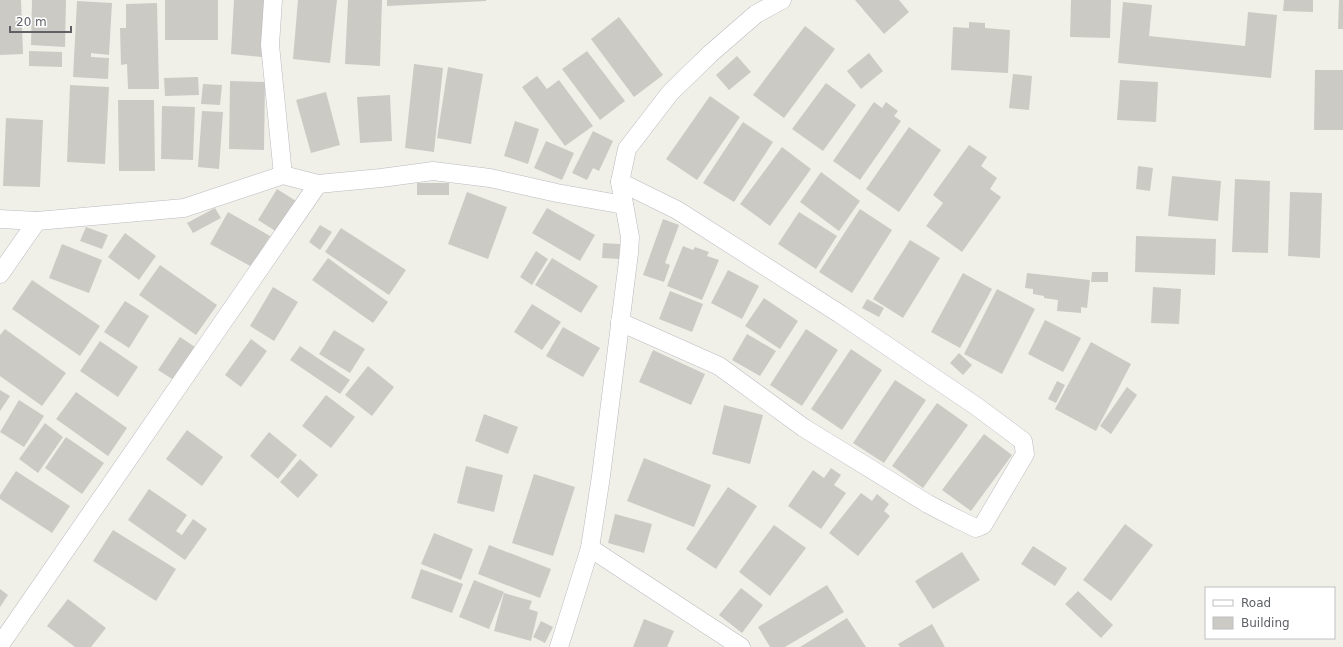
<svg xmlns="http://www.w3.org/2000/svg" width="1343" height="647" font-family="'DejaVu Sans',sans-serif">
	<rect width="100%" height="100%" fill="#f0f0e8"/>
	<g fill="#cccac4">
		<path d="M0 0H21L23 54 0 55Z"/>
		<path d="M32 0H66L65 47 31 45Z"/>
		<rect x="165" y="0" width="53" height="40"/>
		<path d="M234 0H265L262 57 231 54Z"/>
		<path d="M298 0H337L330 63 293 59Z"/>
		<path d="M348 0H382L380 66 345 64Z"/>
		<path d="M387 0H486V1L387 6Z"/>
		<path d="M855 0H899L909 12 884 34Z"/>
		<path d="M1071 0H1111L1110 38 1070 37Z"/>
		<path d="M1284 0H1313V12L1283 11Z"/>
		<path d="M1339 0H1343V29H1338Z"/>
		<path d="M77 1 112 3 109 55 91 53V57L109 58 108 79 73 77Z"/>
		<path d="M1123 2 1152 5 1149 36 1245 46 1248 12 1277 15 1271 78 1118 63Z"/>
		<path d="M157 3 159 89H128L127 64 121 65 120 28H126V4Z"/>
		<path d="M619 17 663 75 634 97 591 39Z"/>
		<path d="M969 22 985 23V28L1010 30 1008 73 951 70 953 27 969 28Z"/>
		<path d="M805 26 835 49 784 118 753 95Z"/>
		<path d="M29 51 62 52V67L29 66Z"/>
		<path d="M587 51 625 101 600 120 562 69Z"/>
		<path d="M869 53 883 71 861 89 847 71Z"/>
		<path d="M737 56 751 72 729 90 716 75Z"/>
		<path d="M414 64 443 68 434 152 405 148Z"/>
		<path d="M448 67 483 74 471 144 437 138Z"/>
		<path d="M1315 70H1343V130H1314Z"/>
		<path d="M1013 74 1032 76 1029 110 1009 108Z"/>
		<path d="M537 76 547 89 559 80 593 126 565 146 522 87Z"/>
		<path d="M198 77 199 95 165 96 164 78Z"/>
		<path d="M1120 80 1158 82 1156 122 1117 120Z"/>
		<path d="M230 81 265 82 264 150 229 149Z"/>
		<path d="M826 83 856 105 823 151 792 129Z"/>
		<path d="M203 84 222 85 220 105 201 104Z"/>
		<path d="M70 85 109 87 105 164 67 162Z"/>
		<path d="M326 92 340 145 311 153 296 100Z"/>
		<path d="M390 95 392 141 360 143 357 97Z"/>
		<path d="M710 96 740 117 697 180 666 159Z"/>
		<path d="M118 100H154L155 171H119Z"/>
		<path d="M874 102 882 108 886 102 898 111 894 116 901 121 860 180 833 161Z"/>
		<path d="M162 106 195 107 193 160 161 159Z"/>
		<path d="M202 111 223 112 219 169 198 167Z"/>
		<path d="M6 118 43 120 40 187 3 186Z"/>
		<path d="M515 121 539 129 528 164 504 156Z"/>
		<path d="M743 122 773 142 734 202 703 183Z"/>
		<path d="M909 127 941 150 899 212 866 189Z"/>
		<path d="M593 131 613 141 599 171 593 168 587 180 572 173Z"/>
		<path d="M546 141 574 153 562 180 534 168Z"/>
		<path d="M969 145 987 157 981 166 997 178 990 189 1001 197 962 252 926 226 943 203 933 195Z"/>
		<path d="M782 147 811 169 770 226 740 204Z"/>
		<path d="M1138 166 1153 168 1150 191 1136 189Z"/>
		<path d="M821 172 860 201 839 231 800 202Z"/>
		<path d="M1172 176 1221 181 1218 221 1168 216Z"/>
		<path d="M1235 179 1270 181 1268 253 1232 252Z"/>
		<rect x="417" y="183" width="32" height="12"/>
		<path d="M277 189 296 201 277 232 258 220Z"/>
		<path d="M467 192 507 207 488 259 448 244Z"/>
		<path d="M1290 192 1322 193 1320 258 1288 256Z"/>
		<path d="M215 208 221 218 193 233 187 223Z"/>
		<path d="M547 208 595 235 580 261 532 233Z"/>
		<path d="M860 209 892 230 852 293 819 272Z"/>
		<path d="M228 212 270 236 252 267 210 244Z"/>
		<path d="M799 212 837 236 816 269 778 244Z"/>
		<path d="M663 219 679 225 665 263 670 265 664 282 643 275Z"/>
		<path d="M320 225 332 232 320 250 309 242Z"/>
		<path d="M86 227 108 235 102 249 80 241Z"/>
		<path d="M341 228 406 270 389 295 325 252Z"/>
		<path d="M125 233 156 256 139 280 108 257Z"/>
		<path d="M1136 236 1216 239 1215 275 1135 272Z"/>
		<path d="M910 240 940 258 903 318 873 299Z"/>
		<path d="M603 243 620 244 619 259 602 258Z"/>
		<path d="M62 244 102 260 89 293 49 278Z"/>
		<path d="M683 246 693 250 695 247 709 252 707 256 719 260 702 300 667 286Z"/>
		<path d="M536 251 548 259 532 285 520 277Z"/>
		<path d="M328 258 388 302 373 323 312 280Z"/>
		<path d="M552 258 598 286 581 313 535 285Z"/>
		<path d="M160 265 217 305 196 335 139 295Z"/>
		<path d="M728 270 759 286 742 319 711 303Z"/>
		<path d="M1092 272H1108V282H1091Z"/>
		<path d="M963 273 992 289 960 348 931 332Z"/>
		<path d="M1027 273 1090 280 1087 308 1081 307V313L1057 311 1058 300 1044 298V296L1033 294V289L1025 288Z"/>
		<path d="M32 280 100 326 80 356 12 309Z"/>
		<path d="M273 287 298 302 274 341 250 326Z"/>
		<path d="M1153 287 1181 289 1179 324 1151 323Z"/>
		<path d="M997 289 1035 309 1002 374 964 354Z"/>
		<path d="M670 291 703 304 692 332 659 319Z"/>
		<path d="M764 298 798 321 780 349 745 326Z"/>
		<path d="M867 299 884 308 879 317 862 308Z"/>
		<path d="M125 301 149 316 129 348 104 332Z"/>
		<path d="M532 304 561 322 542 350 514 332Z"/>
		<path d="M1045 320 1081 338 1063 372 1028 354Z"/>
		<path d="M563 327 600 348 583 377 546 356Z"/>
		<path d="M5 329 66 373 42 406 0 376V335Z"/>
		<path d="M806 329 838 350 802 406 770 385Z"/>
		<path d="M334 330 365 349 350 373 319 354Z"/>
		<path d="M747 334 776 351 760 376 732 360Z"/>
		<path d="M180 337 198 349 177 382 158 370Z"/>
		<path d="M251 339 267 351 241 387 225 375Z"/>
		<path d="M100 341 138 367 118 397 80 371Z"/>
		<path d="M1091 342 1131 364 1096 431 1055 409Z"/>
		<path d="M300 346 350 380 340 394 290 360Z"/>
		<path d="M851 349 882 370 842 430 811 409Z"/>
		<path d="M653 350 705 374 691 405 639 382Z"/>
		<path d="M959 353 972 365 963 375 950 363Z"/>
		<path d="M368 366 394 387 372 416 345 395Z"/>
		<path d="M895 380 926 400 884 463 853 443Z"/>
		<path d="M1057 381 1065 385 1056 403 1048 399Z"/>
		<path d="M1127 387 1137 395 1111 434 1100 426Z"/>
		<path d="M0 390 10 396 0 411Z"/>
		<path d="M76 392 127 428 108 456 56 419Z"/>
		<path d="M326 395 355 417 331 448 302 426Z"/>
		<path d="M19 400 44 416 24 447 0 432Z"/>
		<path d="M937 403 968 425 923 488 892 466Z"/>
		<path d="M724 405 763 415 750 464 712 454Z"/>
		<path d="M484 414 518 427 508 454 475 441Z"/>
		<path d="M45 423 63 437 38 473 19 459Z"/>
		<path d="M187 430 223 457 202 486 166 459Z"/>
		<path d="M269 432 297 455 278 479 250 456Z"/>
		<path d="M984 434 1012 455 971 511 942 490Z"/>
		<path d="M66 437 104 463 82 494 45 468Z"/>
		<path d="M644 458 711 485 694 527 627 501Z"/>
		<path d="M300 459 318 475 298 498 280 482Z"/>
		<path d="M466 466 503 475 494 512 457 503Z"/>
		<path d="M831 468 841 475 834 485 846 493 821 529 788 506 813 470 824 478Z"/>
		<path d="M16 471 70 506 52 533 0 499V495Z"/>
		<path d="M534 474 575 487 553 556 512 543Z"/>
		<path d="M728 487 757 506 716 569 686 549Z"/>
		<path d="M149 489 187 515 176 531 182 535 193 519 207 529 185 560 128 520Z"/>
		<path d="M861 493 872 501 877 494 889 504 884 511 890 516 858 556 829 533Z"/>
		<path d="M615 514 652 524 644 553 608 543Z"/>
		<path d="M1125 524 1153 545 1111 601 1083 580Z"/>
		<path d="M774 525 806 548 770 596 739 572Z"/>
		<path d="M113 530 176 569 156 601 93 561Z"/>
		<path d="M434 533 473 549 461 580 421 564Z"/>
		<path d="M489 545 551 569 540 598 478 574Z"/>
		<path d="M1033 546 1067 568 1055 586 1021 564Z"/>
		<path d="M962 552 980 580 933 609 915 581Z"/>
		<path d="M421 569 463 584 452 613 411 598Z"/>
		<path d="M474 580 504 592 489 629 459 617Z"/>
		<path d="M827 585 844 612 785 647H770L758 627Z"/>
		<path d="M741 588 763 605 742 633 719 615Z"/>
		<path d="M0 589 8 595 0 607Z"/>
		<path d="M1078 591 1113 625 1101 638 1065 604Z"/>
		<path d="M504 593 532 601 529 609 538 612 531 641 494 631Z"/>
		<path d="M68 599 106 628 91 647H75L47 626Z"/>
		<path d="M847 618 866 647H800Z"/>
		<path d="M644 619 674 631 667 647H633Z"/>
		<path d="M541 621 553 627 545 643 533 637Z"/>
		<path d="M932 624 945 647H900L898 644Z"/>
	</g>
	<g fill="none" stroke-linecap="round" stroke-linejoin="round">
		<defs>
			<g id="street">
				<path d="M273 0 270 45 283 175"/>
				<path d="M0 219 37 221 184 208 283 175 318 184 381 178 433 171 490 178 557 193 624 205"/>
				<path d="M0 274 37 221"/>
				<path d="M620 322 719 366 804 428 928 504 957 519 976 528 983 525 1025 454 1023 441 976 406 840 314 677 210 620 182"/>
				<path d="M590 548 741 647"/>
				<path d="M0 645 318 184"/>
				<path d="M559 647 590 548 601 476 629 253 630 237 620 182 627 149 670 93 710 54 756 14 782 0"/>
			</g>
		</defs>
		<use href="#street" stroke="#babbc0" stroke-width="19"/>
		<use href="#street" stroke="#fff" stroke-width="18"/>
	</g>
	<rect x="1205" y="587" width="130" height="52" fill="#ffffff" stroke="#bfc0c2"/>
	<rect x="1213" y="600" width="20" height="6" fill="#ffffff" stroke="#bfc0c2"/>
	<text x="1241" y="607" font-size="12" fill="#5f6167">Road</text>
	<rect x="1213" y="617" width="20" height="12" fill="#cccac4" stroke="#bfc0c2"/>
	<text x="1241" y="627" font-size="12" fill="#5f6167">Building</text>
	<path d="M10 26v6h61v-6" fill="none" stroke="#5f6167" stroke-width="2"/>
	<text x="16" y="26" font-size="12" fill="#5f6167" stroke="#ffffff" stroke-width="3" paint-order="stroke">20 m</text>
</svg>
